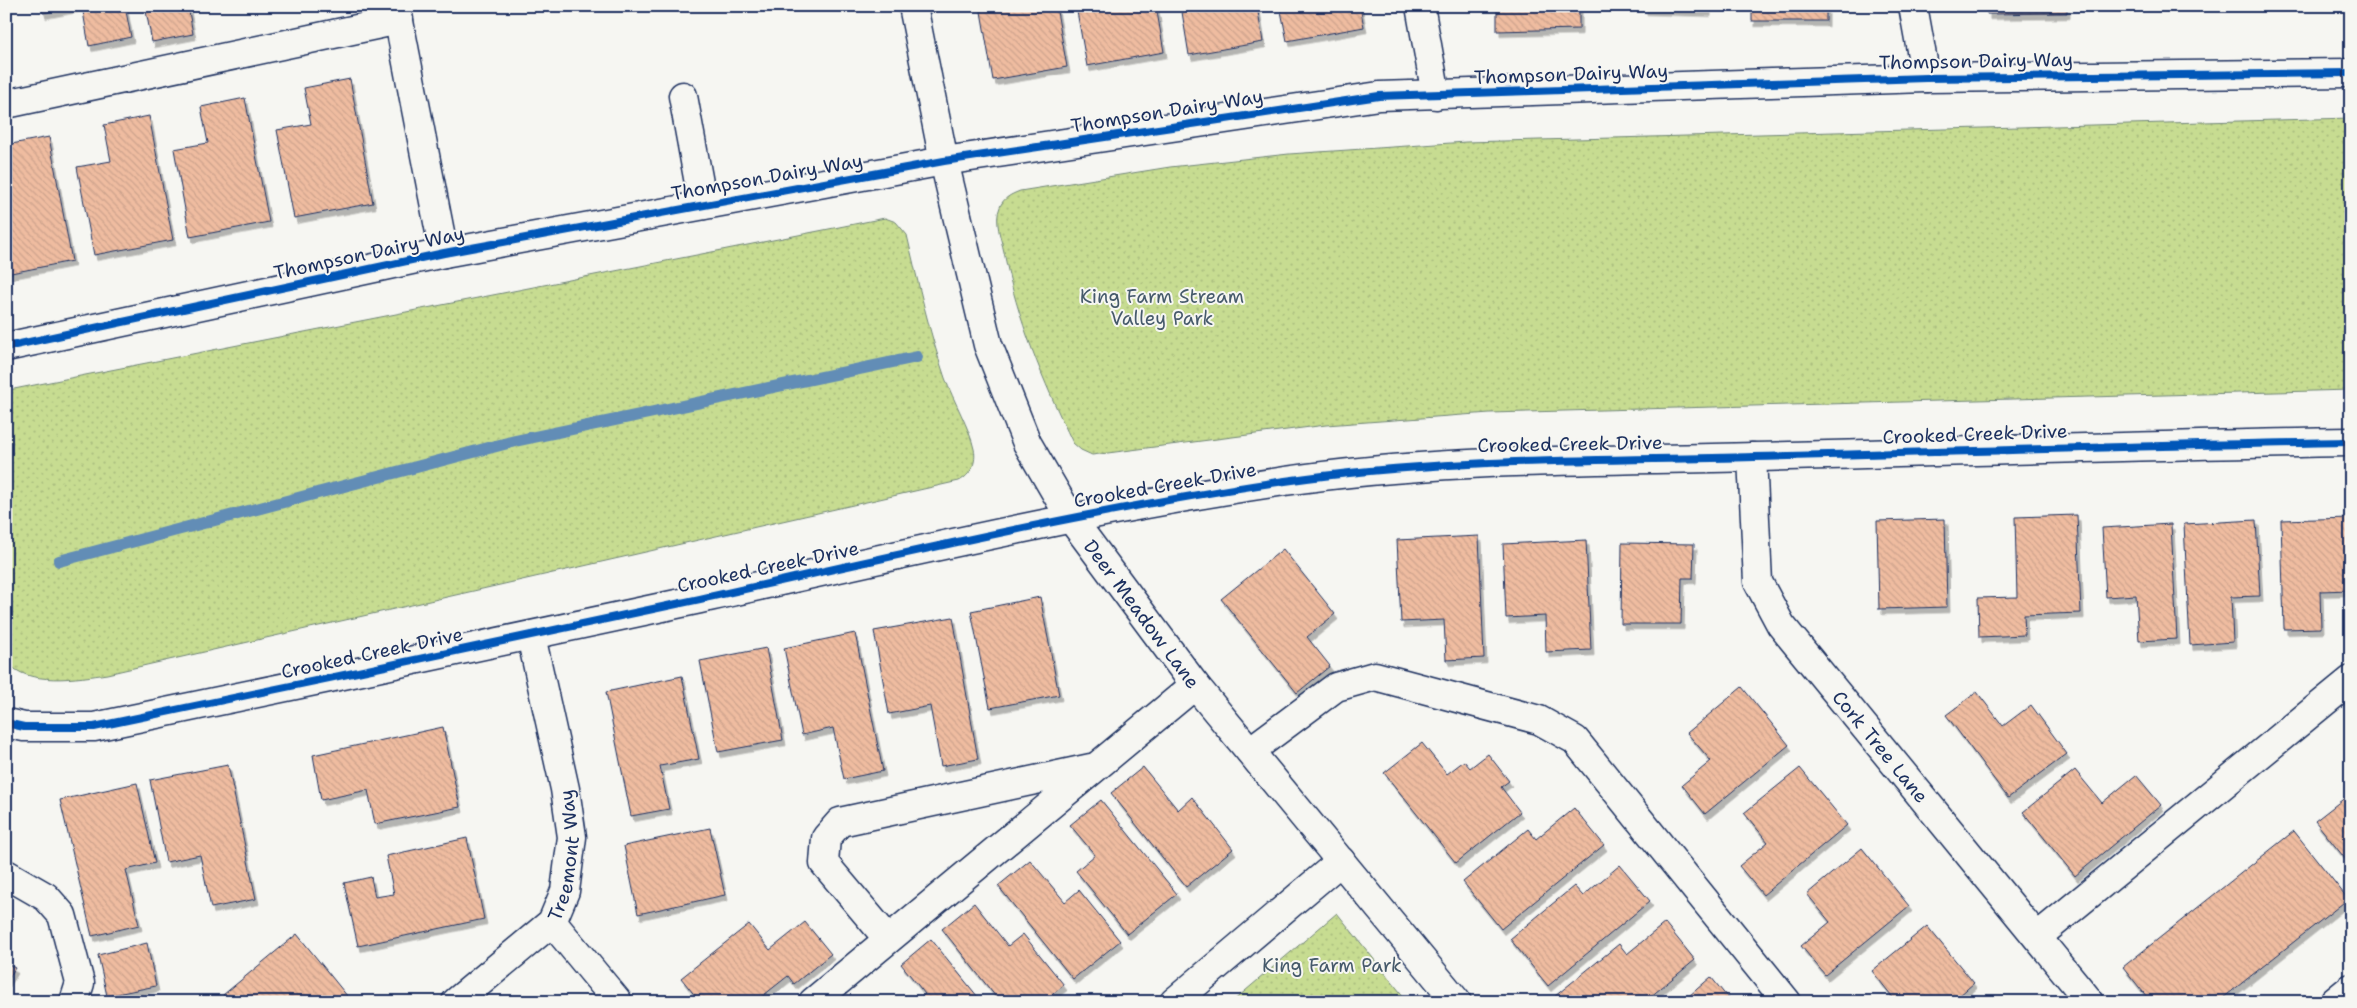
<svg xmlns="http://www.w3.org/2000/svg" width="2357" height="1008" font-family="'Shantell Sans',sans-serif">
	<defs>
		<pattern id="park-dots" width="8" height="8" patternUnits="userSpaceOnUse" patternTransform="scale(1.25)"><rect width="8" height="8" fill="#c7dc91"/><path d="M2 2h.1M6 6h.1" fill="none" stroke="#aabd7f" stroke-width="1.8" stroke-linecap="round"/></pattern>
		<pattern id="building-back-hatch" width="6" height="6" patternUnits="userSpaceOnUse" patternTransform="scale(1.25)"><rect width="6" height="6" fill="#efbca0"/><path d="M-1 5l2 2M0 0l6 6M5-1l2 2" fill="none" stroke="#cca28c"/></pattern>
		<filter id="shadow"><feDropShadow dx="3" dy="5.5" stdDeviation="0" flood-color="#0004"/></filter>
	</defs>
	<rect width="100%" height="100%" fill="#f6f6f2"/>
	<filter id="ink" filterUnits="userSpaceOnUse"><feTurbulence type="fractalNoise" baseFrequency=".02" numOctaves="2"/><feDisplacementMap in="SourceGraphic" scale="10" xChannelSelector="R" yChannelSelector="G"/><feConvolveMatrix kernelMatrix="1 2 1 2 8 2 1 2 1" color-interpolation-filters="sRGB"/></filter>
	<g filter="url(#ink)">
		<g fill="url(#park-dots)" stroke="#718678">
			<path d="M2351 118V390L1490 413 1326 425 1092 455 1081 450 1073 443C1043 381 1017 319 1004 252 1001 238 994 221 1000 207 1003 198 1012 194 1020 191L1170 167 1289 154 1466 142Z"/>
			<path d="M885 218 896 222 907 235C918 283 929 331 945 378 953 400 970 429 974 449 977 462 971 475 959 481L107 674C80 678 25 687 8 662L6 392 9 390Z"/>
			<path d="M1337 913 1408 1002H1232Z"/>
		</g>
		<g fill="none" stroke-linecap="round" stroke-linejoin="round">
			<path stroke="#628db6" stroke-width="12" d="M59 561 515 441 917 357"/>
		</g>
		<g fill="url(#building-back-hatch)" stroke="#1b2f5e" filter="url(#shadow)">
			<path d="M41 6H79L43 13Z"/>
			<path d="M82 6H125L131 37 89 46Z"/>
			<path d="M145 6H188L193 34 152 42Z"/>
			<path d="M980 6H1056L1067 67 993 80Z"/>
			<path d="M1076 6H1156L1164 52 1087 66Z"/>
			<path d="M1181 6H1257L1263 42 1189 55Z"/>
			<path d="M1280 6H1360L1364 27 1287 41Z"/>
			<path d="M1497 6H1579V29L1497 31Z"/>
			<path d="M1644 6H1708V11L1644 9Z"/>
			<rect x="1752" y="6" width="74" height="15"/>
			<path d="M1987 6H2067V13L1987 14Z"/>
			<path d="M350 79 373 203 294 218 277 130 311 124 304 88Z"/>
			<path d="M245 98 269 222 190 237 174 149 208 143 201 107Z"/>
			<path d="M149 116 173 240 94 255 77 167 111 161 104 125Z"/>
			<path d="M49 137 72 261 6 274V182L10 181 6 162V145Z"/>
			<path d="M2077 515 2081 613 2024 615 2025 635 1979 637 1978 598 2017 597 2015 517Z"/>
			<path d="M2351 518V590L2320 591 2321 628 2284 629 2281 520Z"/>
			<path d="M1945 519 1947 607 1879 609 1877 521Z"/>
			<path d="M2256 520 2260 596 2231 597 2233 642 2190 645 2184 524Z"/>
			<path d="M2171 524 2177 639 2139 641 2136 595 2106 597 2102 528Z"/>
			<path d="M1479 536 1484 658 1446 660 1444 620 1401 622 1397 540Z"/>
			<path d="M1586 540 1591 650 1546 652 1545 616 1506 618 1503 544Z"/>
			<path d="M1622 543 1694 544 1693 578H1682L1681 624H1621Z"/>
			<path d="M1283 549 1335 614 1307 637 1330 666 1297 693 1221 599Z"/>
			<path d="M1040 597 1059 695 990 708 971 611Z"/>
			<path d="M953 617 978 759 941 766 930 706 889 714 874 631Z"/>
			<path d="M855 633 883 771 844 779 833 728 802 735 784 648Z"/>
			<path d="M766 648 783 740 718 752 700 661Z"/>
			<path d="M682 676 699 759 660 766 669 809 631 816 606 692Z"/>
			<path d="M1742 687 1789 745 1705 814 1682 785 1711 761 1687 733Z"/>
			<path d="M1977 692 2003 726 2031 705 2067 754 2008 798 1946 715Z"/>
			<path d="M443 727 460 807 375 824 368 790 321 800 313 755Z"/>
			<path d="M1422 743 1447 774 1464 761 1470 768 1488 754 1509 781 1501 787 1520 812 1456 863 1384 773Z"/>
			<path d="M228 765 256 899 211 908 200 855 166 862 150 780Z"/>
			<path d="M1143 767 1178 810 1192 797 1233 849 1186 887 1111 793Z"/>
			<path d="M1800 768 1847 825 1763 895 1739 866 1768 842 1744 813Z"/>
			<path d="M2075 770 2102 803 2136 775 2161 805 2075 876 2023 812Z"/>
			<path d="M137 783 155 863 126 870 139 925 92 936 60 800Z"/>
			<path d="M2351 793V866L2315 821Z"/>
			<path d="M1101 800 1177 894 1127 934 1076 871 1095 855 1070 825Z"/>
			<path d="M1574 808 1604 845 1501 929 1463 882 1528 829 1536 839Z"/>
			<path d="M710 828 725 895 638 914 624 846Z"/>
			<path d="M2294 831 2348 899 2218 1002H2151L2123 967Z"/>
			<path d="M467 838 484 919 358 946 344 883 371 877 375 897 394 894 386 856Z"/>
			<path d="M1862 848 1909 906 1825 975 1801 946 1830 922 1807 894Z"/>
			<path d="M1030 860 1065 902 1079 890 1120 941 1073 979 998 886Z"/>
			<path d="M1620 865 1650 901 1548 986 1510 939 1574 886 1583 896Z"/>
			<path d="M974 903 1008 946 1023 934 1064 985 1043 1002H1000L942 929Z"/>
			<path d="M805 922 831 954 794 984 788 976 755 1002H700L681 978 749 924 770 950Z"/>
			<path d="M1665 923 1695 960 1644 1002H1558L1554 997 1619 944 1627 954Z"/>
			<path d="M1927 926 1974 983 1952 1002H1893L1895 1000 1872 971Z"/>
			<path d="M297 934 352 1002H228L223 995Z"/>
			<path d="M931 939 982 1002H916L925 994 901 964Z"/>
			<path d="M147 943 156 986 107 996 98 955Z"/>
			<path d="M6 963 15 968 6 983Z"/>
			<path d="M1711 977 1731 1002H1682Z"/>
		</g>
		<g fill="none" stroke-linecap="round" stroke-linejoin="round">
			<defs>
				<g id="minor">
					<path d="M396 6 444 253"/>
					<path id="s1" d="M913 6 944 161 988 345 1027 443 1070 517 1195 685 1457 1002"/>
					<path d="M1420 6 1436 95"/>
					<path d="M1913 6 1926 78"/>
					<path d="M683 96 703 205"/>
					<path d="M6 104 399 20"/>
					<path d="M6 347 444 253 944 161 1379 96 1926 78 2351 73"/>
					<path id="s2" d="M1752 457 1758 582 1781 625 2090 1002"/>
					<path d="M6 723 24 727H94C296 685 499 643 700 599 894 556 1088 510 1285 481 1441 458 1597 461 1754 457 1953 452 2152 445 2351 442"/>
					<path d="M1250 751 1336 687 1375 676 1539 720 1575 740 1787 1002"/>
					<path d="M6 874 46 897 62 915 80 983 74 1002"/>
					<path d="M552 922 618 1002"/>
					<path d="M2037 937 2351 680"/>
					<path d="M888 939 824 863 826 838 840 822 1091 768"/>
					<path id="s3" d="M456 1002 552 922 565 891 572 837 565 789 531 636"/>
					<path d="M813 1002 1195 685"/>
					<path d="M1174 1002 1341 861"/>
					<path d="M2334 1002 2351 988"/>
				</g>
			</defs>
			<use href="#minor" stroke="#1b2f5e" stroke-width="31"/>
			<use href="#minor" stroke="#f6f6f2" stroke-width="28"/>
			<defs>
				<g id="cycleway">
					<path d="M6 347 444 253 944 161 1379 96 1926 78 2351 73"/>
					<path d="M6 723 24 727H94C296 685 499 643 700 599 894 556 1088 510 1285 481 1441 458 1597 461 1754 457 1953 452 2152 445 2351 442"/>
				</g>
			</defs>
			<use href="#cycleway" stroke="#f6f6f2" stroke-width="11"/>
			<use href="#cycleway" stroke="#0057b8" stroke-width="8"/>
		</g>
	</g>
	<g text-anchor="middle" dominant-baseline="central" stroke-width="4" stroke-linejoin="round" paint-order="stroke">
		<g font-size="19" fill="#1b2f5e" stroke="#f6f6f2">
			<text transform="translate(1976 61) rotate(-1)">Thompson Dairy Way</text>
			<text transform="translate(1571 74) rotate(-2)">Thompson Dairy Way</text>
			<text transform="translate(1167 111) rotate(-9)">Thompson Dairy Way</text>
			<text transform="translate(767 177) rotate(-10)">Thompson Dairy Way</text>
			<text transform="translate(369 253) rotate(-12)">Thompson Dairy Way</text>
			<text transform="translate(1975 434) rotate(-2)">Crooked Creek Drive</text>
			<text transform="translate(1570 444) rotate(-1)">Crooked Creek Drive</text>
			<text transform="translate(1165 485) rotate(-10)">Crooked Creek Drive</text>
			<text transform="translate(768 567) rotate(-12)">Crooked Creek Drive</text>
			<text stroke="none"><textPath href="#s1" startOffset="659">Deer Meadow Lane</textPath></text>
			<text transform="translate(372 653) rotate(-12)">Crooked Creek Drive</text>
			<text stroke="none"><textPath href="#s2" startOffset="331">Cork Tree Lane</textPath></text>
			<text stroke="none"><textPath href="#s3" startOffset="194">Treemont Way</textPath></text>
		</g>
		<g font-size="19" fill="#465a6b" stroke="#f6f6f2">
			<text x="1162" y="296">King Farm Stream<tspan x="1162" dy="22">Valley Park</tspan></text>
			<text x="1332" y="965">King Farm Park</text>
		</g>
	</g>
	<rect width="2357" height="1008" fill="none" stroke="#f6f6f2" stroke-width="25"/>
	<rect x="12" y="12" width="2332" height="983" fill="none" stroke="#1b2f5e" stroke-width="2" filter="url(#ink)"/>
</svg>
